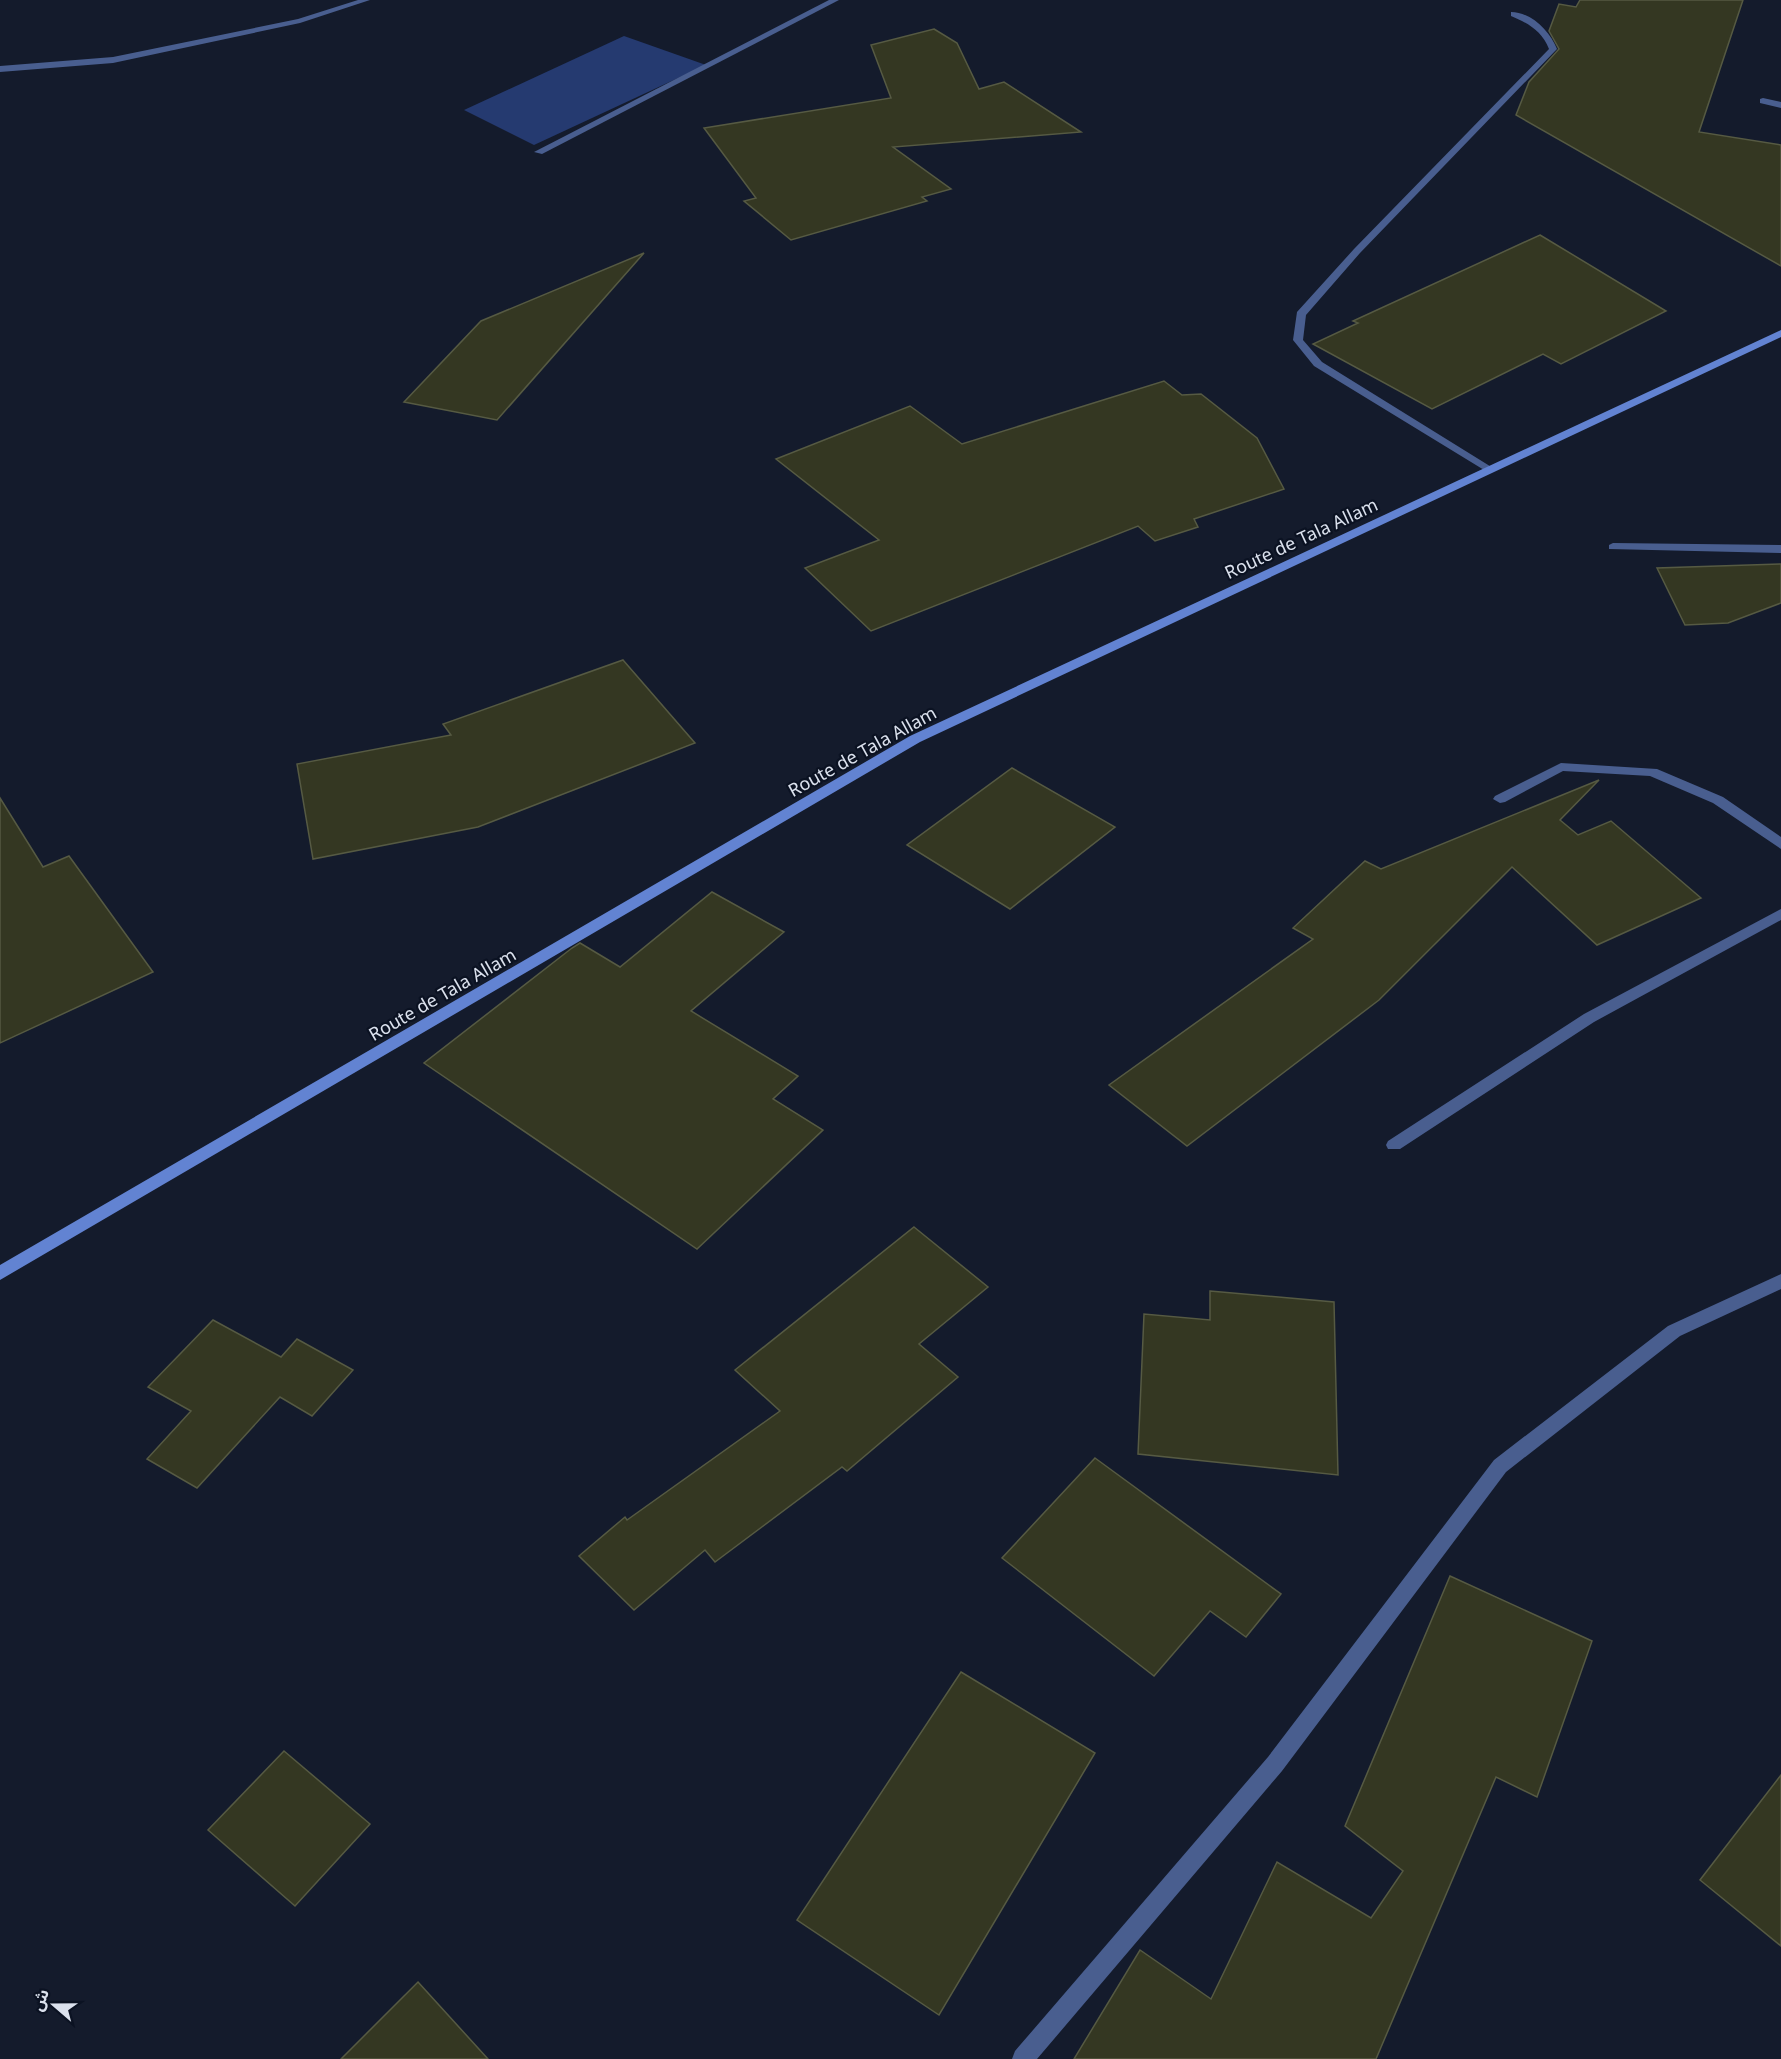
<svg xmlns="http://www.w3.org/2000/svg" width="1781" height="2059" font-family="'Noto Sans','Noto Sans Arabic',sans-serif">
	<rect width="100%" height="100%" fill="#141b2c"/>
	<path fill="#253a70" d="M624 36 706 65 534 145 464 110Z"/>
	<g fill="#343722" stroke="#565a43" stroke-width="1.5">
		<path d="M1580 0H1743L1699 132 1781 145V266L1516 115 1529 82 1559 49 1549 31 1559 4 1576 7Z"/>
		<path d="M934 29 957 43 979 89 1004 82 1081 132 893 147 951 189 922 197 927 201 791 240 744 201 756 198 704 128 891 98 871 45Z"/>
		<path d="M1540 235 1666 311 1561 364 1543 354 1432 409 1313 344 1358 323 1353 321Z"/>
		<path d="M644 253 497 420 404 402 481 321Z"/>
		<path d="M1164 381 1182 395 1201 394 1257 438 1284 489 1194 519 1198 527 1155 541 1138 526 871 631 805 568 879 540 776 459 910 406 962 444Z"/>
		<path d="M1781 564V603L1728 623 1685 625 1657 568Z"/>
		<path d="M623 660 695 743 478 827 313 859 297 764 451 735 443 724Z"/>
		<path d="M1012 768 1115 827 1010 909 907 845Z"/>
		<path d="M1599 780 1560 820 1578 835 1611 821 1701 898 1597 945 1512 867 1379 1000 1187 1146 1109 1085 1313 939 1293 928 1365 861 1381 869Z"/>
		<path d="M0 798 43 867 69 856 153 972 0 1043Z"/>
		<path d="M712 892 784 932 691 1011 798 1076 773 1099 823 1130 697 1249 424 1063 572 948 580 943 620 967Z"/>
		<path d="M914 1227 988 1287 919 1344 958 1377 847 1471 842 1467 715 1562 705 1550 634 1610 579 1556 625 1517 627 1520 780 1411 735 1370Z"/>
		<path d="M1210 1291 1334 1302 1338 1475 1138 1454 1144 1314 1210 1320Z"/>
		<path d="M213 1320 281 1357 297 1339 353 1370 312 1416 280 1397 197 1488 147 1459 191 1411 148 1387Z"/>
		<path d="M1095 1458 1281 1594 1246 1637 1210 1611 1154 1676 1002 1558Z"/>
		<path d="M1450 1576 1592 1641 1537 1797 1496 1777 1376 2059H1074L1140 1950 1211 1999 1277 1862 1371 1918 1403 1871 1345 1826Z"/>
		<path d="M961 1672 1095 1753 939 2015 797 1920Z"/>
		<path d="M284 1751 370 1824 295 1906 208 1830Z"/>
		<path d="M1781 1775V1946L1700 1880Z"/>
		<path d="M418 1982 488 2059H341Z"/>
	</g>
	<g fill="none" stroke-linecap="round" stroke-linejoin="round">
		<path fill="#495e8f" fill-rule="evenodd" d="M1763 98 1781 102V108L1760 103V99Z"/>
		<g fill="#495e8f" fill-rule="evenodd">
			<path d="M358 0H370L300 23 113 63 0 72V66L113 57 298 19Z"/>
			<path d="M829 0H839L542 154 534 152Z"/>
			<path d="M1511 12C1531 12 1550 31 1557 49L1360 253 1306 315 1303 340 1322 362 1493 468 1495 470 1489 473 1314 366 1293 340 1297 312 1354 249 1549 49C1542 31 1528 23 1511 16Z"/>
			<path d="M1613 543 1781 545V553L1609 549V545Z"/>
			<path d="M1561 763 1657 769 1723 797 1781 837V849L1713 803 1650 776 1563 771 1505 802 1500 803 1493 799 1495 796Z"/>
			<path d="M1781 909V920L1594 1022 1400 1149H1388L1386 1145 1388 1141 1584 1014Z"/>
			<path d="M1781 1274V1289L1680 1336 1506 1472 1282 1771 1037 2059H1012L1015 2051 1268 1757 1494 1460 1668 1326Z"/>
		</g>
		<path fill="#6283d2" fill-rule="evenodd" d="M1781 330V337L920 742 0 1280V1265L910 736Z"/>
	</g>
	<g text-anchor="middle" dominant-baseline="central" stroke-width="4.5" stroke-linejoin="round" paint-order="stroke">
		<g font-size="18" fill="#dbe1ed" stroke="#0b1222">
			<text transform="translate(1301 538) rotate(-25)">Route de Tala Allam</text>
			<text transform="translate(862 751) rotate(-29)">Route de Tala Allam</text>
			<text transform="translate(442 994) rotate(-30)">Route de Tala Allam</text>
		</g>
	</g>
	<g transform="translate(54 2005) rotate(290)" stroke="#0b1222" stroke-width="4.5" paint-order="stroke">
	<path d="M0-4.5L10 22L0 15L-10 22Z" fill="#dbe1ed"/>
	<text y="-9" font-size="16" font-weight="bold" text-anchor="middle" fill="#dbe1ed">ش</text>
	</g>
</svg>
